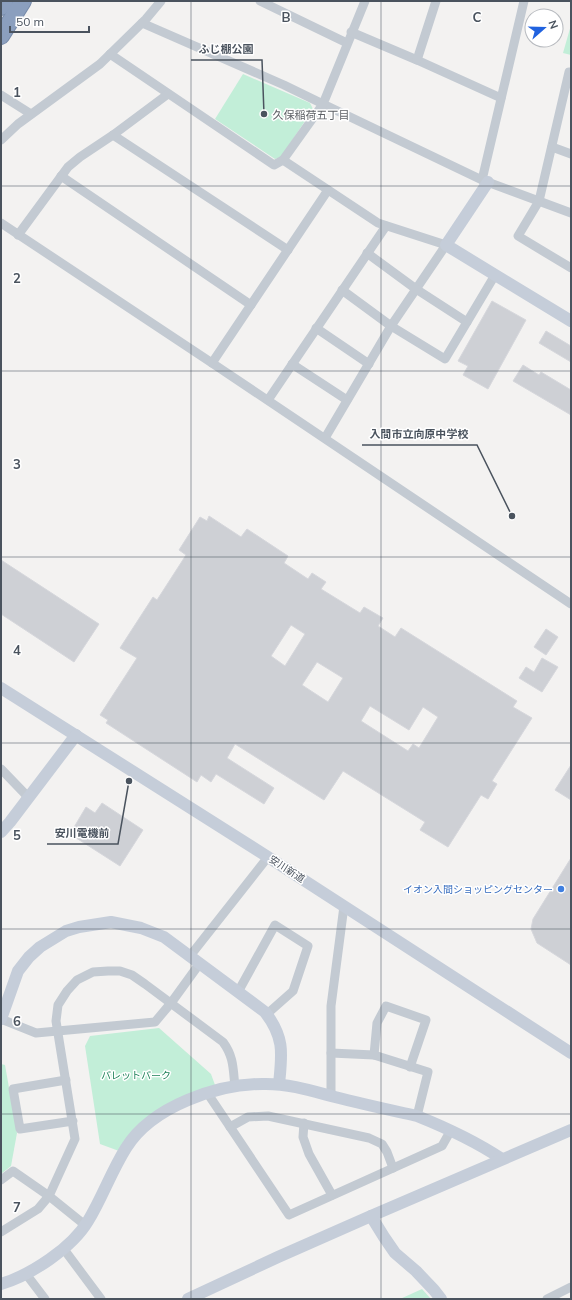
<svg xmlns="http://www.w3.org/2000/svg" width="572" height="1300" font-family="Mulish,'Noto Sans JP',sans-serif">
	<rect width="100%" height="100%" fill="#f3f2f1"/>
	<g fill="#c2eed8">
		<path d="M571 25V55L563 53Z"/>
		<path d="M243 74 310 103 313 109 281 157 275 159 215 119Z"/>
		<path d="M159 1028 211 1074 215 1085 199 1092 119 1151 100 1144 85 1046 90 1036Z"/>
		<path d="M1 1064 5 1065 17 1133 11 1166 1 1174Z"/>
		<path d="M422 1289 431 1299H400Z"/>
	</g>
	<g fill="#ced0d5" stroke="#d6d7dc" fill-rule="evenodd">
		<path d="M492 301 526 320 488 389 463 375 468 366 458 361Z"/>
		<path d="M546 331 571 346V362L539 343Z"/>
		<path d="M523 365 539 375 541 372 571 390V415L513 381Z"/>
		<path d="M209 516 241 537 247 529 288 556 284 563 308 579 312 573 326 582 321 589 360 613 364 607 383 618 378 626 395 637 401 628 517 701 513 707 532 718 492 781 497 784 488 799 481 795 448 847 420 830 425 822 343 771 324 800 235 744 227 758 274 788 264 804 216 774 211 782 201 775 197 782 106 723 108 720 100 715 137 658 120 648 153 597 157 600 186 555 179 550 200 517 207 521ZM291 625 305 634 285 666 271 656ZM317 662 343 678 328 702 302 685ZM370 706 409 730 423 707 438 717 419 748 413 744 408 751 361 721Z"/>
		<path d="M1 560 99 624 74 662 1 614Z"/>
		<path d="M546 629 558 637 546 655 534 647Z"/>
		<path d="M542 658 558 667 542 692 519 678 526 667 534 672Z"/>
		<path d="M571 765V800L555 790Z"/>
		<path d="M102 803 143 830 120 866 70 834 86 807 95 813Z"/>
		<path d="M571 858V965L537 943 531 929 533 919Z"/>
	</g>
	<g fill="none" stroke-linecap="round" stroke-linejoin="round">
		<defs>
			<g id="highway">
				<path d="M1 7 5 1"/>
				<path d="M1 36 23 1"/>
			</g>
		</defs>
		<use href="#highway" stroke="#768aa9" stroke-width="18"/>
		<g stroke="#c3cad2" stroke-width="9">
			<path d="M260 1 347 43"/>
			<path d="M365 1 323 104 482 180 571 213"/>
			<path d="M351 32 417 60 501 98"/>
			<path d="M110 54 274 165 283 160 323 104 284 85 142 23"/>
			<path d="M417 60 436 1"/>
			<path d="M571 72H569L539 201 518 236 571 268"/>
			<path d="M1 95 31 114"/>
			<path d="M113 135 288 250"/>
			<path d="M1 140 18 124 100 64 146 19 161 1"/>
			<path d="M552 147 571 154"/>
			<path d="M283 160 378 223 446 245 391 326 325 438"/>
			<path d="M61 176 251 305"/>
			<path d="M482 180 524 1"/>
			<path d="M1 223 212 363 571 604"/>
			<path d="M18 235 68 167 80 157 113 135 168 94"/>
			<path d="M367 253 416 289 467 322"/>
			<path d="M342 290 391 326 445 359 495 275"/>
			<path d="M316 328 369 364"/>
			<path d="M212 363 328 190"/>
			<path d="M292 364 347 400"/>
			<path d="M268 400 386 226"/>
			<path d="M1 769 29 798"/>
			<path d="M190 956 268 857"/>
			<path d="M238 992 275 925 308 946 293 991 267 1014"/>
			<path d="M1 1019 36 1033 155 1022 171 1003 200 963"/>
			<path d="M331 1053 374 1055 428 1072 417 1116"/>
			<path d="M374 1055 377 1023 386 1006 426 1020 410 1067"/>
			<path d="M66 1080 13 1089 20 1129 73 1121"/>
			<path d="M208 1094 289 1215 442 1146 451 1130"/>
			<path d="M331 1096V1006L344 906"/>
			<path d="M304 1123 303 1137 309 1154 332 1195"/>
			<path d="M230 1127 248 1117 268 1116 369 1138 382 1144 387 1152 393 1168"/>
			<path d="M1 1180 13 1171 49 1196 85 1225"/>
			<path d="M1 1232 38 1209 49 1196 75 1139 56 1021 58 1005 67 991 77 980 93 972 108 971H120L132 975 145 984 223 1042C234 1057 233 1069 235 1087"/>
			<path d="M63 1248 101 1299"/>
			<path d="M26 1274 45 1299"/>
			<path d="M547 1299 571 1287"/>
		</g>
		<g stroke="#c5cdd9" stroke-width="12">
			<path d="M488 182 446 245 571 321"/>
			<path d="M1 688 268 857 571 1053"/>
			<path d="M1 832 10 822 76 735"/>
			<path d="M1 1019 18 971 29 957 40 947 66 931 79 927 111 922 141 928 164 937 265 1012C285 1038 282 1054 279 1084"/>
			<path d="M371 1216 384 1237 395 1253 416 1271 434 1290 441 1299"/>
			<path d="M1 1284C31 1275 72 1248 88 1221 102 1198 111 1172 126 1148 152 1106 219 1083 266 1084 290 1084 312 1091 335 1097 362 1104 390 1110 417 1116 447 1128 475 1141 502 1159"/>
			<path d="M188 1299 278 1257 371 1216 571 1130"/>
		</g>
		<use href="#highway" stroke="#8b9fbe" stroke-width="16"/>
	</g>
	<path fill="none" stroke="#4a535e" stroke-width="1" stroke-opacity="0.55" d="M191 1V1299M381 1V1299M1 186H571M1 371H571M1 557H571M1 743H571M1 929H571M1 1114H571"/>
	<circle fill="#3f7fe0" stroke="#fff" stroke-width="1.5" cx="561" cy="889" r="4"/>
	<g text-anchor="middle" dominant-baseline="central" stroke-width="3" stroke-linejoin="round" paint-order="stroke">
		<g font-size="10" fill="#4a535e" stroke="#fff">
			<text transform="translate(287 869) rotate(33)">安川新道</text>
		</g>
		<g font-size="10" fill="#366cbe" stroke="#fff" text-anchor="end">
			<text x="553" y="889">イオン入間ショッピングセンター</text>
		</g>
		<g font-size="10" fill="#1b7f56" stroke="#fff">
			<text x="136" y="1075">パレットパーク</text>
		</g>
		<g font-size="11" fill="#5e6166" stroke="#fff">
			<text x="311" y="115">久保稲荷五丁目</text>
		</g>
	</g>
	<g font-size="13" text-anchor="middle" font-weight="bold" fill="#4a535e" stroke="#fff" stroke-width="3" stroke-linejoin="round" paint-order="stroke">
		<text x="286" y="22">B</text>
		<text x="477" y="22">C</text>
		<text x="17" y="97">1</text>
		<text x="17" y="283">2</text>
		<text x="17" y="469">3</text>
		<text x="17" y="655">4</text>
		<text x="17" y="840">5</text>
		<text x="17" y="1026">6</text>
		<text x="17" y="1212">7</text>
	</g>
	<path fill="none" stroke="#4a535e" stroke-width="1.5" d="M264 114L262 60H191M512 516L477 445H362M129 781L118 844H47"/>
	<g fill="#4a535e" stroke="#fff" stroke-width="1.5">
		<circle cx="264" cy="114" r="4"/>
		<circle cx="512" cy="516" r="4"/>
		<circle cx="129" cy="781" r="4"/>
	</g>
	<g font-size="11" text-anchor="middle" font-weight="bold" fill="#4a535e" stroke="#fff" stroke-width="3" stroke-linejoin="round" paint-order="stroke">
		<text x="226" y="53">ふじ棚公園</text>
		<text x="419" y="438">入間市立向原中学校</text>
		<text x="82" y="837">安川電機前</text>
	</g>
	<rect width="572" height="1300" fill="none" stroke="#4a535e" stroke-width="4"/>
	<g transform="translate(544 28) rotate(70)"><circle r="19" fill="#ffffff" stroke="#b7babf"/>
	<path d="M0-3L7 15L0 10L-7 15Z" fill="#2062df"/>
	<text y="-6" font-size="11" font-weight="bold" text-anchor="middle" fill="#4a535e">N</text>
	</g>
	<path d="M10 26v6h79v-6" fill="none" stroke="#4a535e" stroke-width="2"/>
	<text x="16" y="26" font-size="12" fill="#4a535e" stroke="#ffffff" stroke-width="3" paint-order="stroke">50 m</text>
</svg>
